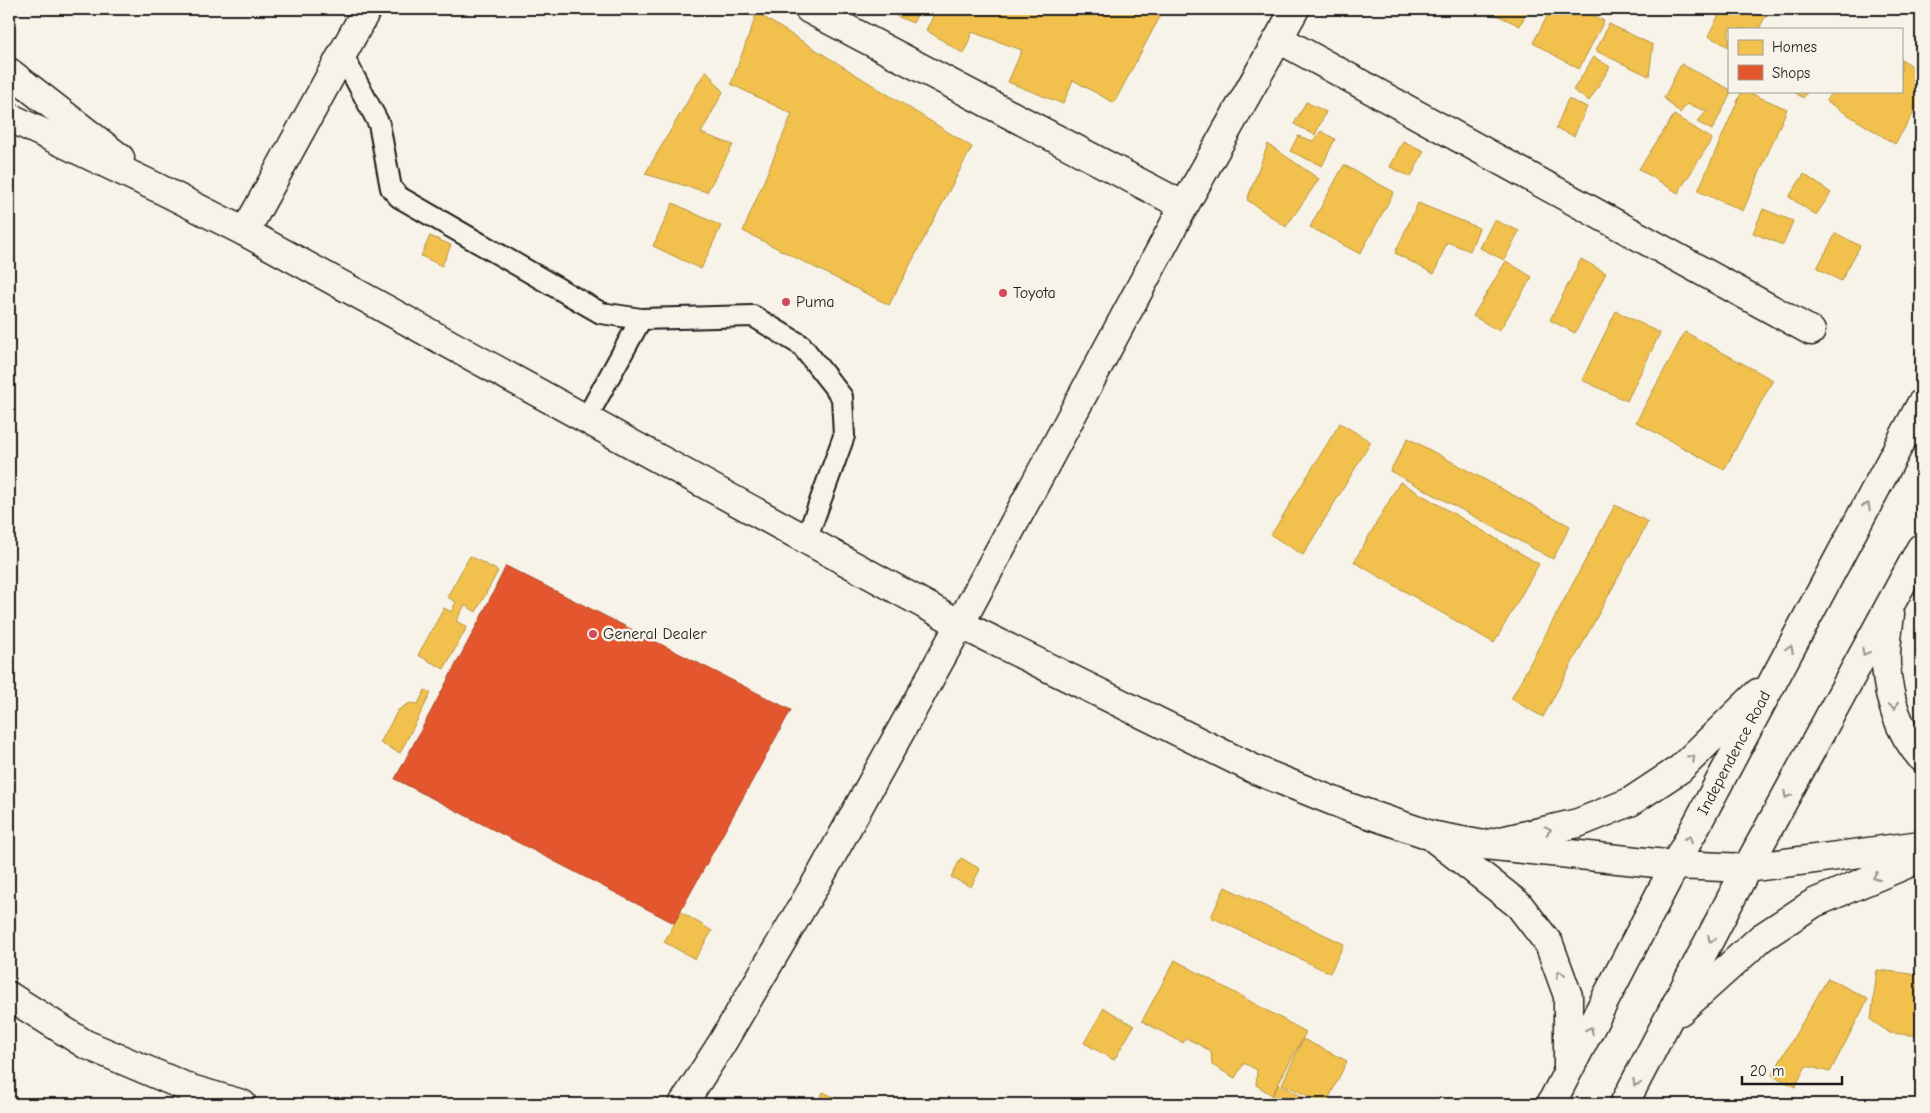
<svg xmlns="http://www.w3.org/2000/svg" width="1930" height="1113" font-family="'Comic Neue',sans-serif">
	<rect width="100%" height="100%" fill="#f7f3e8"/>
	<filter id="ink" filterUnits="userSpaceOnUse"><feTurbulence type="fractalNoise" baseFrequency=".02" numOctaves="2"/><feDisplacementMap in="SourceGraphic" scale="10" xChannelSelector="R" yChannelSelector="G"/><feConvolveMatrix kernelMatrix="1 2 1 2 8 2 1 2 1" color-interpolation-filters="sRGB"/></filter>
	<g filter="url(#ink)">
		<g fill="#f2c14e" stroke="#b2903f">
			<path d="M880 9H920L913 23Z"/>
			<path d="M937 9H1164L1114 103 1073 80 1063 104 1008 82 1022 50 972 32 964 54 926 30Z"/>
			<path d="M1484 9H1528L1520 26Z"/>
			<path d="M1551 9H1581L1604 21 1579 69 1533 43Z"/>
			<path d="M1722 9H1769L1759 29H1729V47L1708 36Z"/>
			<path d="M757 13 972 147 889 305 743 231 792 114 731 84Z"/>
			<path d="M1609 24 1653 45 1649 76 1596 51Z"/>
			<path d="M1594 57 1610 67 1589 101 1573 90Z"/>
			<path d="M1901 59 1921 71V101L1895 144 1826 101 1832 91H1901Z"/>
			<path d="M1681 64 1729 89V91H1732L1712 130 1697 122 1707 111 1687 104 1680 113 1664 98Z"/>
			<path d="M706 70 723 92 701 133 733 145 707 192 645 174Z"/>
			<path d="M1742 91H1745L1787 109 1743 211 1698 191Z"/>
			<path d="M1793 91H1808L1803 98Z"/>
			<path d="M1568 99 1587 107 1574 136 1556 128Z"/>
			<path d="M1306 102 1326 112 1315 135 1294 124Z"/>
			<path d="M1674 115 1712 139 1678 193 1639 169Z"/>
			<path d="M1321 131 1335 139 1322 166 1290 151 1298 136 1313 141Z"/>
			<path d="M1403 141 1424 151 1411 177 1390 167Z"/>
			<path d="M1268 144 1319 179 1286 227 1247 200Z"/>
			<path d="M1344 165 1394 192 1360 254 1310 227Z"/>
			<path d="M1804 174 1831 193 1816 215 1789 197Z"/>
			<path d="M673 203 721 226 701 269 653 246Z"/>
			<path d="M1418 203 1479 228 1470 251 1447 242 1434 274 1395 253Z"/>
			<path d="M1763 209 1793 221 1783 245 1753 233Z"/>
			<path d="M1494 220 1519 231 1504 260 1480 248Z"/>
			<path d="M1836 233 1860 246 1841 281 1817 268Z"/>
			<path d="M430 236 451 245 442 266 421 256Z"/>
			<path d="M1581 259 1606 273 1575 333 1550 320Z"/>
			<path d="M1506 261 1532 277 1499 331 1473 316Z"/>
			<path d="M1616 311 1660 333 1627 401 1582 380Z"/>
			<path d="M1685 332 1773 380 1724 470 1636 422Z"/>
			<path d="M1340 423 1371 442 1303 555 1271 535Z"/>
			<path d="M1408 438 1570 526 1553 559 1390 471Z"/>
			<path d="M1400 482 1539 564 1494 643 1354 562Z"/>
			<path d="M1615 505 1648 522 1543 717 1511 699Z"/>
			<path d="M470 556 498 571 476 612 465 605 456 621 467 627 444 669 418 655 444 608 451 612 456 602 447 597Z"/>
			<path d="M425 690 431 693 400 753 380 743 398 710 410 703 418 704Z"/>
			<path d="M961 858 980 869 971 887 951 877Z"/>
			<path d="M1225 887 1344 944 1330 973 1211 917Z"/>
			<path d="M681 912 712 931 695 959 664 942Z"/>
			<path d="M1175 960 1306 1032 1272 1095 1256 1085 1257 1070 1244 1063 1235 1078 1212 1065 1211 1051 1186 1038 1183 1043 1142 1021Z"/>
			<path d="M1877 970 1921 975V1036L1890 1033 1871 1020Z"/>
			<path d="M1828 978 1868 999 1830 1072 1806 1066 1795 1087 1772 1075Z"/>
			<path d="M1104 1008 1134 1026 1114 1060 1084 1043Z"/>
			<path d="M1303 1039 1347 1061 1326 1104 1282 1084Z"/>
			<path d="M1279 1084 1316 1104H1268Z"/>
			<path d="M823 1092 846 1103 845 1104H817Z"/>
		</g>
		<path fill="#e4572e" stroke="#a84529" d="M506 566 791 710 674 923 395 779 479 621Z"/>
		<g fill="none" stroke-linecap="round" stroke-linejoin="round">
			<defs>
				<g id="lane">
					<path d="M342 54 379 124 391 188 399 197 601 313 641 319 753 316 801 345 842 397 844 436 806 540"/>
					<path d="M586 419 641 319"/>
				</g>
				<g id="street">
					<path d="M809 9 1184 206"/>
					<path d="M1279 39 1811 331"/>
					<path d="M245 232 367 9"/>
					<path d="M9 996 85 1044 191 1089 242 1104"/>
					<path d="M683 1104 722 1043 822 873 960 624 1184 206 1295 9"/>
				</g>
				<g id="secondary">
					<path d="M9 72 120 158"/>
					<path d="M9 117 158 188 245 232 960 624 1256 770 1348 807 1430 835 1484 845 1675 865 1747 868 1921 845"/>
				</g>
				<g id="primary">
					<path d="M1890 614C1888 631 1885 649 1886 665 1888 698 1899 732 1921 757"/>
					<path d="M1430 835 1519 905 1549 944 1568 996V1070"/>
					<path d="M1484 845 1578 823 1630 802 1680 769 1758 693"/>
					<path d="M1680 1011 1761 938 1814 903 1921 858"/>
					<path d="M1551 1104 1675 865 1921 404"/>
					<path d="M1624 1104 1747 868 1921 548"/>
				</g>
			</defs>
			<use href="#lane" stroke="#1c1c1c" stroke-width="24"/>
			<use href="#street" stroke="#1c1c1c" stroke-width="31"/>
			<use href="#secondary" stroke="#1c1c1c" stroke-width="31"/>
			<use href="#primary" stroke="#1c1c1c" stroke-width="31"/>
			<use href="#lane" stroke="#f7f3e8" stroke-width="20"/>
			<use href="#street" stroke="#f7f3e8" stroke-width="28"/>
			<use href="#secondary" stroke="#f7f3e8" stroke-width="28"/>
			<use href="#primary" stroke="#f7f3e8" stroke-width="28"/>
		</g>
		<defs><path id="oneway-chevron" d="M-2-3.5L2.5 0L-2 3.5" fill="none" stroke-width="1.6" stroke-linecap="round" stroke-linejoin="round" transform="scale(1.25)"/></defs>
		<g stroke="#94928c">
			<use href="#oneway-chevron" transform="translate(1867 506) rotate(-62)"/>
			<use href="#oneway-chevron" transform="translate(1790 649) rotate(-62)"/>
			<use href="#oneway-chevron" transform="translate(1865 652) rotate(119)"/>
			<use href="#oneway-chevron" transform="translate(1894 706) rotate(77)"/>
			<use href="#oneway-chevron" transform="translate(1692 758) rotate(-44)"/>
			<use href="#oneway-chevron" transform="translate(1787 795) rotate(119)"/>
			<use href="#oneway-chevron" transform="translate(1548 830) rotate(-13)"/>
			<use href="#oneway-chevron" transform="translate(1689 839) rotate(-62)"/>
			<use href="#oneway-chevron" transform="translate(1876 877) rotate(157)"/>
			<use href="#oneway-chevron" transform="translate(1711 939) rotate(117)"/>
			<use href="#oneway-chevron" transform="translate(1560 974) rotate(-110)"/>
			<use href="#oneway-chevron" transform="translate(1590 1030) rotate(-63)"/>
			<use href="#oneway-chevron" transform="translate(1636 1083) rotate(118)"/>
		</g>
	</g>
	<g fill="#d1495b" stroke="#f7f3e8" stroke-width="2">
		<circle cx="1003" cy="293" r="5"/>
		<circle cx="786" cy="302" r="5"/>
		<circle cx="593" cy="634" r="5"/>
	</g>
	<g text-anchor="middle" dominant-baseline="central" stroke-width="5" stroke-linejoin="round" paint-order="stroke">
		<g font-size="16" fill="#1c1c1c" stroke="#f7f3e8" text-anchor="start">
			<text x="1013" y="293">Toyota</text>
			<text x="796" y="302">Puma</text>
			<text x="603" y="634">General Dealer</text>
		</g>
		<g font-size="16" fill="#1c1c1c" stroke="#f7f3e8">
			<text transform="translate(1734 753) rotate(-62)">Independence Road</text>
		</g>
	</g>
	<rect width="1930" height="1113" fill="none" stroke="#f7f3e8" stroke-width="30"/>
	<rect x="15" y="15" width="1900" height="1083" fill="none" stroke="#1c1c1c" stroke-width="2" filter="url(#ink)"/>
	<rect x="1728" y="28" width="175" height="65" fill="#f7f3e8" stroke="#9f9d96"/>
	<rect x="1738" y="40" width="25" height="15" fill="#f2c14e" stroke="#9f9d96"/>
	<text x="1772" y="52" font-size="15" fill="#1c1c1c">Homes</text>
	<rect x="1738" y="65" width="25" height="15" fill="#e4572e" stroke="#9f9d96"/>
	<text x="1772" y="78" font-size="15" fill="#1c1c1c">Shops</text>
	<path d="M1742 1076v8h100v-8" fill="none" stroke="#1c1c1c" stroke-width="2.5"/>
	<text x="1750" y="1076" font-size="15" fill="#1c1c1c" stroke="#f7f3e8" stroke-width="4" paint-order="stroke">20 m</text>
</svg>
